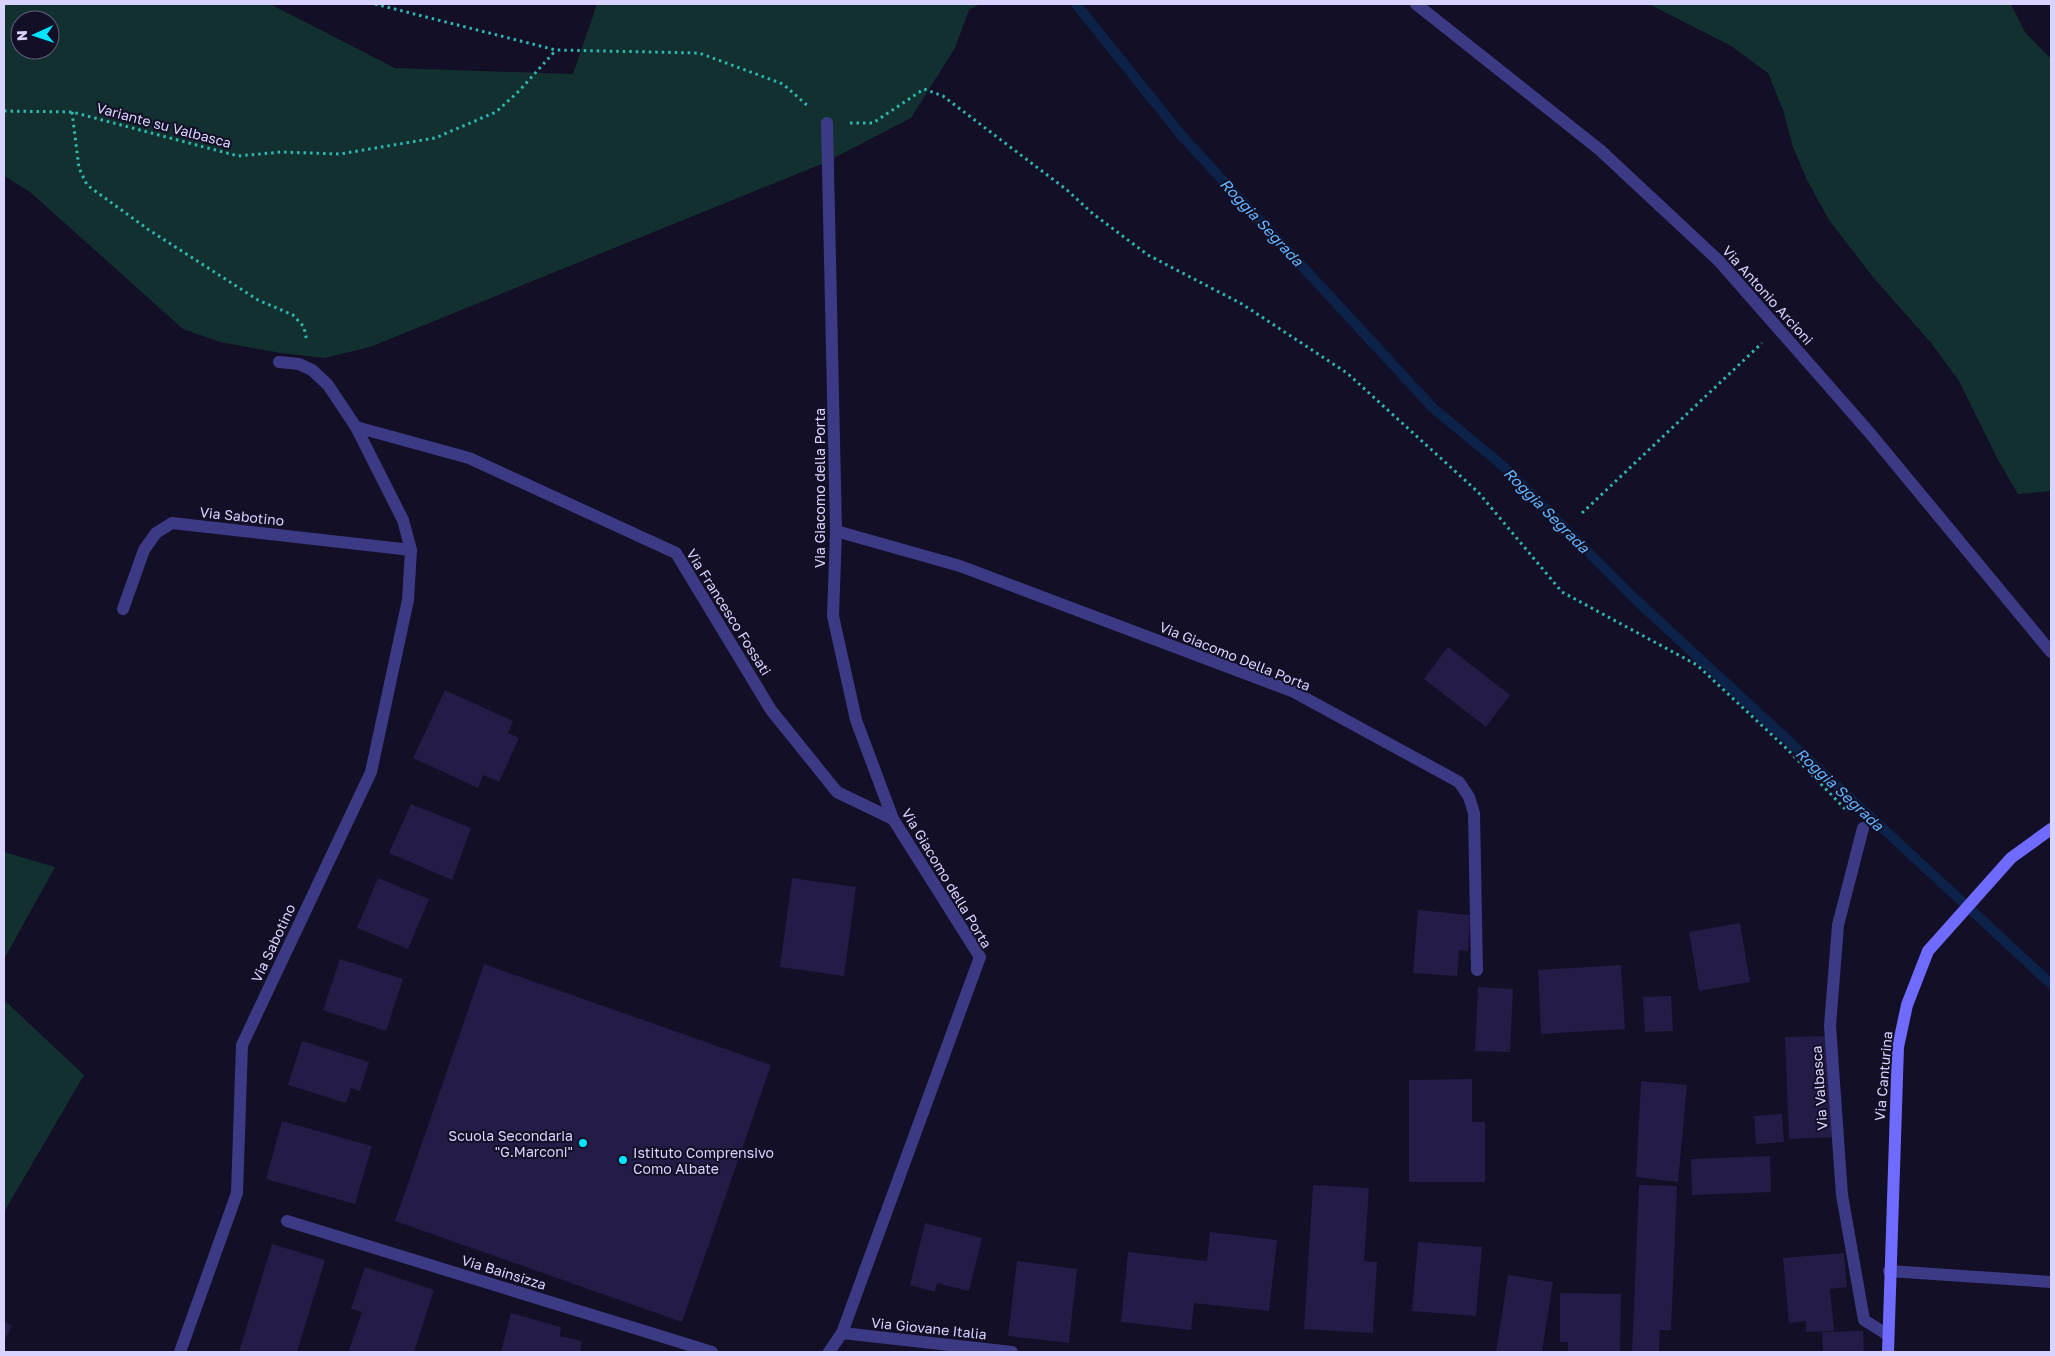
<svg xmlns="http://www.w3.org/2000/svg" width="2055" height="1356" font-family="'Golos Text',sans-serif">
	<rect width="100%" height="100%" fill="#130f26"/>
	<g fill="#12302f" fill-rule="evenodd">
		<path d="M4 4H270L395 68 573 74 597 4H980L969 10 955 48 911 118 824 163 370 347 325 358 281 353 220 342 183 329 30 192 4 176ZM20 20H50V50H20Z"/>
		<path d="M1649 4H2011L2025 32 2051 59V491L2018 494 1998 460 1959 381 1932 344 1873 277 1829 220 1807 180 1793 147 1783 110 1768 73 1731 46Z"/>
		<path d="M4 852 55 867 4 959Z"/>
		<path d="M4 1000 84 1075 4 1212Z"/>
	</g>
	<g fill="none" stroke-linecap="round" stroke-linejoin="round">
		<path stroke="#0c2248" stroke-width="10" d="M1076 4 1182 136 1433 408 1503 466 1634 598 2051 984"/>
	</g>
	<g fill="#241b47">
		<path d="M1448 647 1510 695 1486 727 1424 679Z"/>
		<path d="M445 690 513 721 508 733 519 738 499 782 483 775 478 788 413 758Z"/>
		<path d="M411 804 471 828 452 880 389 853Z"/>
		<path d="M378 878 429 899 408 949 357 928Z"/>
		<path d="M792 878 856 887 844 976 780 967Z"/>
		<path d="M1418 910 1470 915 1468 951 1459 950 1457 976 1413 973Z"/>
		<path d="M1740 923 1750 982 1699 991 1689 932Z"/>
		<path d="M340 959 403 979 386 1031 323 1010Z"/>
		<path d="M484 964 771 1065 682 1322 395 1221Z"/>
		<path d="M1621 965 1625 1029 1541 1034 1538 970Z"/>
		<path d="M1478 987 1513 989 1510 1052 1475 1051Z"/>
		<path d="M1671 996 1673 1031 1645 1032 1643 997Z"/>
		<path d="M1827 1036 1832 1137 1789 1139 1785 1037Z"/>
		<path d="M302 1041 369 1062 360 1091 351 1088 346 1103 288 1085Z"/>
		<path d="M1472 1079V1122H1485V1182H1409V1080Z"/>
		<path d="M1641 1081 1687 1085 1678 1182 1636 1177Z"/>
		<path d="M1782 1114 1784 1142 1756 1144 1754 1116Z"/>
		<path d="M282 1121 372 1146 355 1204 266 1179Z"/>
		<path d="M1770 1156 1771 1192 1692 1195 1691 1159Z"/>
		<path d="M1313 1185 1369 1188 1364 1261 1377 1262 1373 1333 1304 1329Z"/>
		<path d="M1639 1185 1677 1186 1671 1330H1660L1659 1352H1632Z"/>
		<path d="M925 1223 982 1238 969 1291 937 1283 935 1292 910 1285Z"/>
		<path d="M1210 1232 1277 1240 1269 1311 1194 1303 1191 1330 1121 1322 1128 1252 1207 1261Z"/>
		<path d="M1418 1242 1482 1247 1476 1316 1412 1311Z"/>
		<path d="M272 1244 325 1260 297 1352H239Z"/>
		<path d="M1844 1253 1847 1287 1830 1289 1834 1331 1806 1332V1321L1789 1323 1783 1258Z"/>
		<path d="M1017 1261 1077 1269 1069 1343 1008 1336Z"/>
		<path d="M365 1267 434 1290 414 1352H354L349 1350 362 1312 351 1309Z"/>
		<path d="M1508 1275 1553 1282 1542 1352H1496Z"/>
		<path d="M1560 1293 1621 1294 1620 1352H1568V1342H1560Z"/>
		<path d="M511 1313 561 1327 560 1336 582 1341 580 1352H501Z"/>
		<path d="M4 1321 12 1326 4 1341Z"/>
		<path d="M1863 1331 1864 1352H1823L1822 1332Z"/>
	</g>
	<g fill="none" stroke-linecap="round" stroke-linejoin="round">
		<g stroke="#2fb8b0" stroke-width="3" stroke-dasharray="2.5 4" stroke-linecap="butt">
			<path d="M375 4 556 50 699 53 783 84 809 107"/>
			<path d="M4 111 72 112 238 156 281 152 340 154 435 138 496 112 519 91 556 50"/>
			<path d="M72 112 79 168 87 185 149 230 258 300 293 315 304 327 307 342"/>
			<path d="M850 123H873L924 89 943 96 1067 190 1092 213 1148 255 1242 304 1347 373 1478 492 1562 592 1697 665 1787 749 1848 812"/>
			<path d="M1582 513 1762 343"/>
		</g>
		<g stroke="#3d3a85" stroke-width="12">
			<path d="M1416 4 1600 150 1719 261 1869 432 2051 652"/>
			<path d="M827 123 836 531 833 616 856 720 893 819 980 957 842 1333 829 1352"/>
			<path d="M356 427 469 458 676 553 771 710 837 792 893 819"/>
			<path d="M836 531 960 566 1294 692 1459 782 1469 797 1474 813 1477 970"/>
			<path d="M123 609 144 550 156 533 172 523 411 550"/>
			<path d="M1863 828 1838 925 1830 1026 1842 1195 1864 1320 1888 1335"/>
			<path d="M287 1221 712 1352"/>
			<path d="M842 1333 1012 1352"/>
			<path d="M180 1352 237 1193 242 1045 371 772 408 600 411 550 403 520 356 427 328 385 312 370 299 364 279 362"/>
		</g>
		<path stroke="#3d3a85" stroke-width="12" d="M1889 1271 2051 1282"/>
		<path stroke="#6f6bff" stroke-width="12" d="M1888 1352 1898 1047 1907 1005 1928 951 2011 858 2051 829"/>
	</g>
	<g fill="#00e5ff" stroke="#130f26" stroke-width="2">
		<circle cx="583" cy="1143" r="5"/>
		<circle cx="623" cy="1160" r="5"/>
	</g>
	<g text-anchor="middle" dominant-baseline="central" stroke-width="4" stroke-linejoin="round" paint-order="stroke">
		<g font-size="14" fill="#d9d4ff" stroke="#130f26">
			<text transform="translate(164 125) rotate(15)">Variante su Valbasca</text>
			<text transform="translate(1768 295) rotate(48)">Via Antonio Arcioni</text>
			<text transform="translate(819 488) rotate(-90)">Via Giacomo della Porta</text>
			<text transform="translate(242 516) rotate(6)">Via Sabotino</text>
			<text transform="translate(729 612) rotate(58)">Via Francesco Fossati</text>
			<text transform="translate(1235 656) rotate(22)">Via Giacomo Della Porta</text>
			<text transform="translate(947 878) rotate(59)">Via Giacomo della Porta</text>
			<text transform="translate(273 943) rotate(-65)">Via Sabotino</text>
			<text transform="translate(1883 1076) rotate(-85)">Via Canturina</text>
			<text transform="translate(1819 1088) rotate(-94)">Via Valbasca</text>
			<text transform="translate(504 1272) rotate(17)">Via Bainsizza</text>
			<text transform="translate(929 1328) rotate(6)">Via Giovane Italia</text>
		</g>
		<g font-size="14" fill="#d9d4ff" stroke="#130f26" text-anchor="end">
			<text x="573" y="1135">Scuola Secondaria<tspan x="573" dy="16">"G.Marconi"</tspan></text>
			<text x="633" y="1152" text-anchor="start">Istituto Comprensivo<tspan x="633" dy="16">Como Albate</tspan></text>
		</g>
		<g font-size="15" font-style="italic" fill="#62b6ff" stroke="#130f26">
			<text transform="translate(1262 222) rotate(47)">Roggia Segrada</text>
			<text transform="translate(1547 510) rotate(45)">Roggia Segrada</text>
			<text transform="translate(1840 789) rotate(43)">Roggia Segrada</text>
		</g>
	</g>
	<rect width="2055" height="1356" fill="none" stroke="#d9d4ff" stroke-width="10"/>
	<g transform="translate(35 35) rotate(267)"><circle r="24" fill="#130f26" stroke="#625e7d"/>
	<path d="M0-4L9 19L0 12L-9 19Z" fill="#00e5ff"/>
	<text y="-8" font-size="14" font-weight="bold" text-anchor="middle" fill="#d9d4ff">N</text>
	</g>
</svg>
